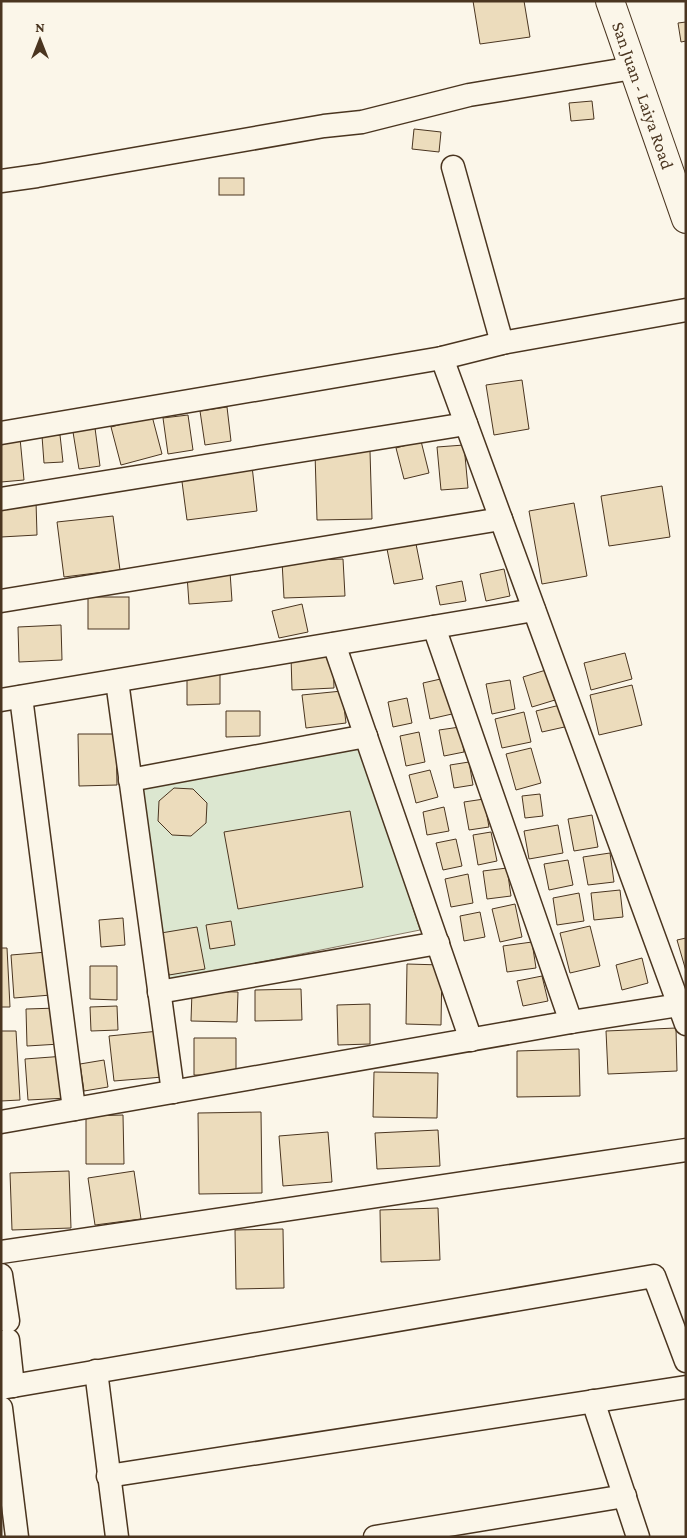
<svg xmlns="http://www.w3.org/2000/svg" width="687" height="1538" font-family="'Crimson Pro',serif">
	<rect width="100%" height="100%" fill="#fbf6e9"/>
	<path fill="#dce7d0" stroke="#887966" d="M361 746 420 930 167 981 140 788Z"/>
	<g fill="#ecdcbc" stroke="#4a3520">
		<path d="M473 1H524L530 37 480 44Z"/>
		<path d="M686 22V41L681 42 678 23Z"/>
		<path d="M592 101 594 119 571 121 569 103Z"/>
		<path d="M414 129 441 132 439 152 412 149Z"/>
		<rect x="219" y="178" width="25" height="17"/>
		<path d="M522 380 529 429 494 435 486 385Z"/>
		<path d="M227 407 231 441 205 445 200 411Z"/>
		<path d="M188 415 193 450 168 454 163 418Z"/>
		<path d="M152 416 162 454 121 465 111 427Z"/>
		<path d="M95 428 100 466 79 469 73 432Z"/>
		<path d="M60 435 63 462 44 463 42 436Z"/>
		<path d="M20 438 24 480 1 482V439Z"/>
		<path d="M421 441 429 473 404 479 396 448Z"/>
		<path d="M464 445 468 488 441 490 437 447Z"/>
		<path d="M370 451 372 519 317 520 315 453Z"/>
		<path d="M252 466 257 511 187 520 181 474Z"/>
		<path d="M662 486 670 537 609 546 601 496Z"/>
		<path d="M36 501 37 535 1 537V503Z"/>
		<path d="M574 503 587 576 542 584 529 511Z"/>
		<path d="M113 516 120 570 64 577 57 522Z"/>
		<path d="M416 544 423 579 394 584 387 549Z"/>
		<path d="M343 559 345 596 284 598 282 561Z"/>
		<path d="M504 569 510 596 486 601 480 574Z"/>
		<path d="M230 572 232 601 189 604 187 575Z"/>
		<path d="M462 581 466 601 440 605 436 586Z"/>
		<rect x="88" y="597" width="41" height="32"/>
		<path d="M302 604 308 632 279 638 272 611Z"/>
		<path d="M61 625 62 660 19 662 18 627Z"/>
		<path d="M625 653 632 679 591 690 584 663Z"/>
		<path d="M333 655 334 688 292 690 291 657Z"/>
		<path d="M546 670 555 700 532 707 523 677Z"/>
		<path d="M220 672V704L187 705V673Z"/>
		<path d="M445 678 452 714 430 719 423 683Z"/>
		<path d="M510 680 515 709 492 714 486 684Z"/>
		<path d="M632 685 642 725 599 735 590 695Z"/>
		<path d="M342 691 346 723 306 728 302 695Z"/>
		<path d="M407 698 412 723 393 727 388 702Z"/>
		<path d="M564 704 569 726 542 732 536 711Z"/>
		<path d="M226 711H260V736L226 737Z"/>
		<path d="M524 712 531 742 502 748 495 719Z"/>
		<path d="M460 727 464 752 444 756 439 730Z"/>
		<path d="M419 732 425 762 406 766 400 736Z"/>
		<path d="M78 734H116L117 785 79 786Z"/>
		<path d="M531 748 541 783 516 790 506 754Z"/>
		<path d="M469 762 473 785 454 788 450 765Z"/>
		<path d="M430 770 438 797 416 803 409 775Z"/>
		<path d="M174 788 193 789 207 803 206 823 191 836 172 835 158 821 159 801Z"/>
		<path d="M540 794 543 816 525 818 522 796Z"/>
		<path d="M484 799 489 827 469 830 464 802Z"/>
		<path d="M444 807 449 831 427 835 423 812Z"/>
		<path d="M350 811 363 887 238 909 224 832Z"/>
		<path d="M592 815 598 847 574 851 568 819Z"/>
		<path d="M558 825 563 853 529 859 524 831Z"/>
		<path d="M491 832 497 861 478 865 473 835Z"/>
		<path d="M456 839 462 866 443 870 436 843Z"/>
		<path d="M610 853 614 882 588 885 583 857Z"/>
		<path d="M568 860 573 885 549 890 544 864Z"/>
		<path d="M507 868 511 896 487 899 483 871Z"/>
		<path d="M468 874 473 903 451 907 445 879Z"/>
		<path d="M620 890 623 917 594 920 591 893Z"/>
		<path d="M579 893 584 921 557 925 553 898Z"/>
		<path d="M515 904 522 937 500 942 492 909Z"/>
		<path d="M480 912 485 937 464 941 460 916Z"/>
		<path d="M123 918 125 945 101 947 99 920Z"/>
		<path d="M231 921 235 945 210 949 206 925Z"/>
		<path d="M590 926 600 966 570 973 560 933Z"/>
		<path d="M197 927 205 969 169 975 161 933Z"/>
		<path d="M686 938V971L677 940Z"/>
		<path d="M532 942 536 968 507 972 503 946Z"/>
		<path d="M1 948H7L10 1007H1Z"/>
		<path d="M47 952 51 995 14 998 11 955Z"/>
		<path d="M642 958 648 983 622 990 616 965Z"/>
		<path d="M407 964 442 965 441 1025 406 1024Z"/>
		<path d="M90 966H117V1000L90 999Z"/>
		<path d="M542 976 548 1001 523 1006 517 981Z"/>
		<path d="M301 989 302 1020 255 1021V990Z"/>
		<path d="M192 991 238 992 237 1022 191 1021Z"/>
		<path d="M370 1004V1044L338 1045 337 1005Z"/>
		<path d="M117 1006 118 1030 91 1031 90 1007Z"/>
		<path d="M58 1008 60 1044 27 1046 26 1009Z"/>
		<path d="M676 1028 677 1071 608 1074 606 1031Z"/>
		<path d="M1 1031H16L20 1100 1 1101Z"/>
		<path d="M159 1031 163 1077 114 1081 109 1036Z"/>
		<path d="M194 1038H236V1076L194 1075Z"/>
		<path d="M579 1049 580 1096 517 1097V1051Z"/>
		<path d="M65 1056 68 1098 28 1100 25 1059Z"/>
		<path d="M104 1060 108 1087 84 1091 80 1064Z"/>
		<path d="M374 1072 438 1073 437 1118 373 1117Z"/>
		<path d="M261 1112 262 1193 199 1194 198 1113Z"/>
		<path d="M123 1115 124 1164H86V1116Z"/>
		<path d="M438 1130 440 1166 377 1169 375 1133Z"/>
		<path d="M328 1132 332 1182 283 1186 279 1136Z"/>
		<path d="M69 1171 71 1228 12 1230 10 1173Z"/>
		<path d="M134 1171 141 1219 95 1225 88 1178Z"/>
		<path d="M438 1208 440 1260 381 1262 380 1210Z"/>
		<path d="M283 1229 284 1288 236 1289 235 1230Z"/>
	</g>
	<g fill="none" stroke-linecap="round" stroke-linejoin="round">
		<defs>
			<g id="minor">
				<path d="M453 167 502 343"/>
				<path d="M1 181 37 176 324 126 362 122 469 95 633 68"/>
				<path d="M442 358 686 1024"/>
				<path d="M1 433 442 358 502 343 686 310"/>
				<path d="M1 499 466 424"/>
				<path d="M1 601 501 519"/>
				<path d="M434 627 571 1022"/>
				<path d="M334 644 471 1040"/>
				<path d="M117 681 173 1092"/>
				<path d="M21 697 74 1109"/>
				<path d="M1 700 534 610"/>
				<path d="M130 780 366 736"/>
				<path d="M159 992 438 943"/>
				<path d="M1 1122 571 1022 679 1005"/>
				<path d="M1 1252 686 1150"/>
				<path d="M1 1275 8 1321"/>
				<path d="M8 1340 13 1386"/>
				<path d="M96 1371 117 1537"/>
				<path d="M1 1388 654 1276 686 1361"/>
				<path d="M593 1401 638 1537"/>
				<path d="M1 1408 17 1537"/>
				<path d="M108 1476 686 1387"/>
				<path d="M375 1537 625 1496"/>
			</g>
			<g id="secondary">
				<path id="s1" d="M610 1 686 219"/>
			</g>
		</defs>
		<use href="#minor" stroke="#4a3520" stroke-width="25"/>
		<use href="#secondary" stroke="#4a3520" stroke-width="30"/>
		<use href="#minor" stroke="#fbf6e9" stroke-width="22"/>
		<use href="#secondary" stroke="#fbf6e9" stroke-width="28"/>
	</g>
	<g text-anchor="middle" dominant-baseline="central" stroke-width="4" stroke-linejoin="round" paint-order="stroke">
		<g font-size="18" fill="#4a3520" stroke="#fbf6e9">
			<text stroke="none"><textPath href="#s1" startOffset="100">San Juan - Laiya Road</textPath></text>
		</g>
	</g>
	<rect width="687" height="1538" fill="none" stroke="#4a3520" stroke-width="5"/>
	<g transform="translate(40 40)" stroke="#fbf6e9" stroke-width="4" paint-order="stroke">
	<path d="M0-4L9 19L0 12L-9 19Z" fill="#4a3520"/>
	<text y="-8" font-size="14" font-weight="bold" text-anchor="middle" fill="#4a3520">N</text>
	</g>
</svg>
